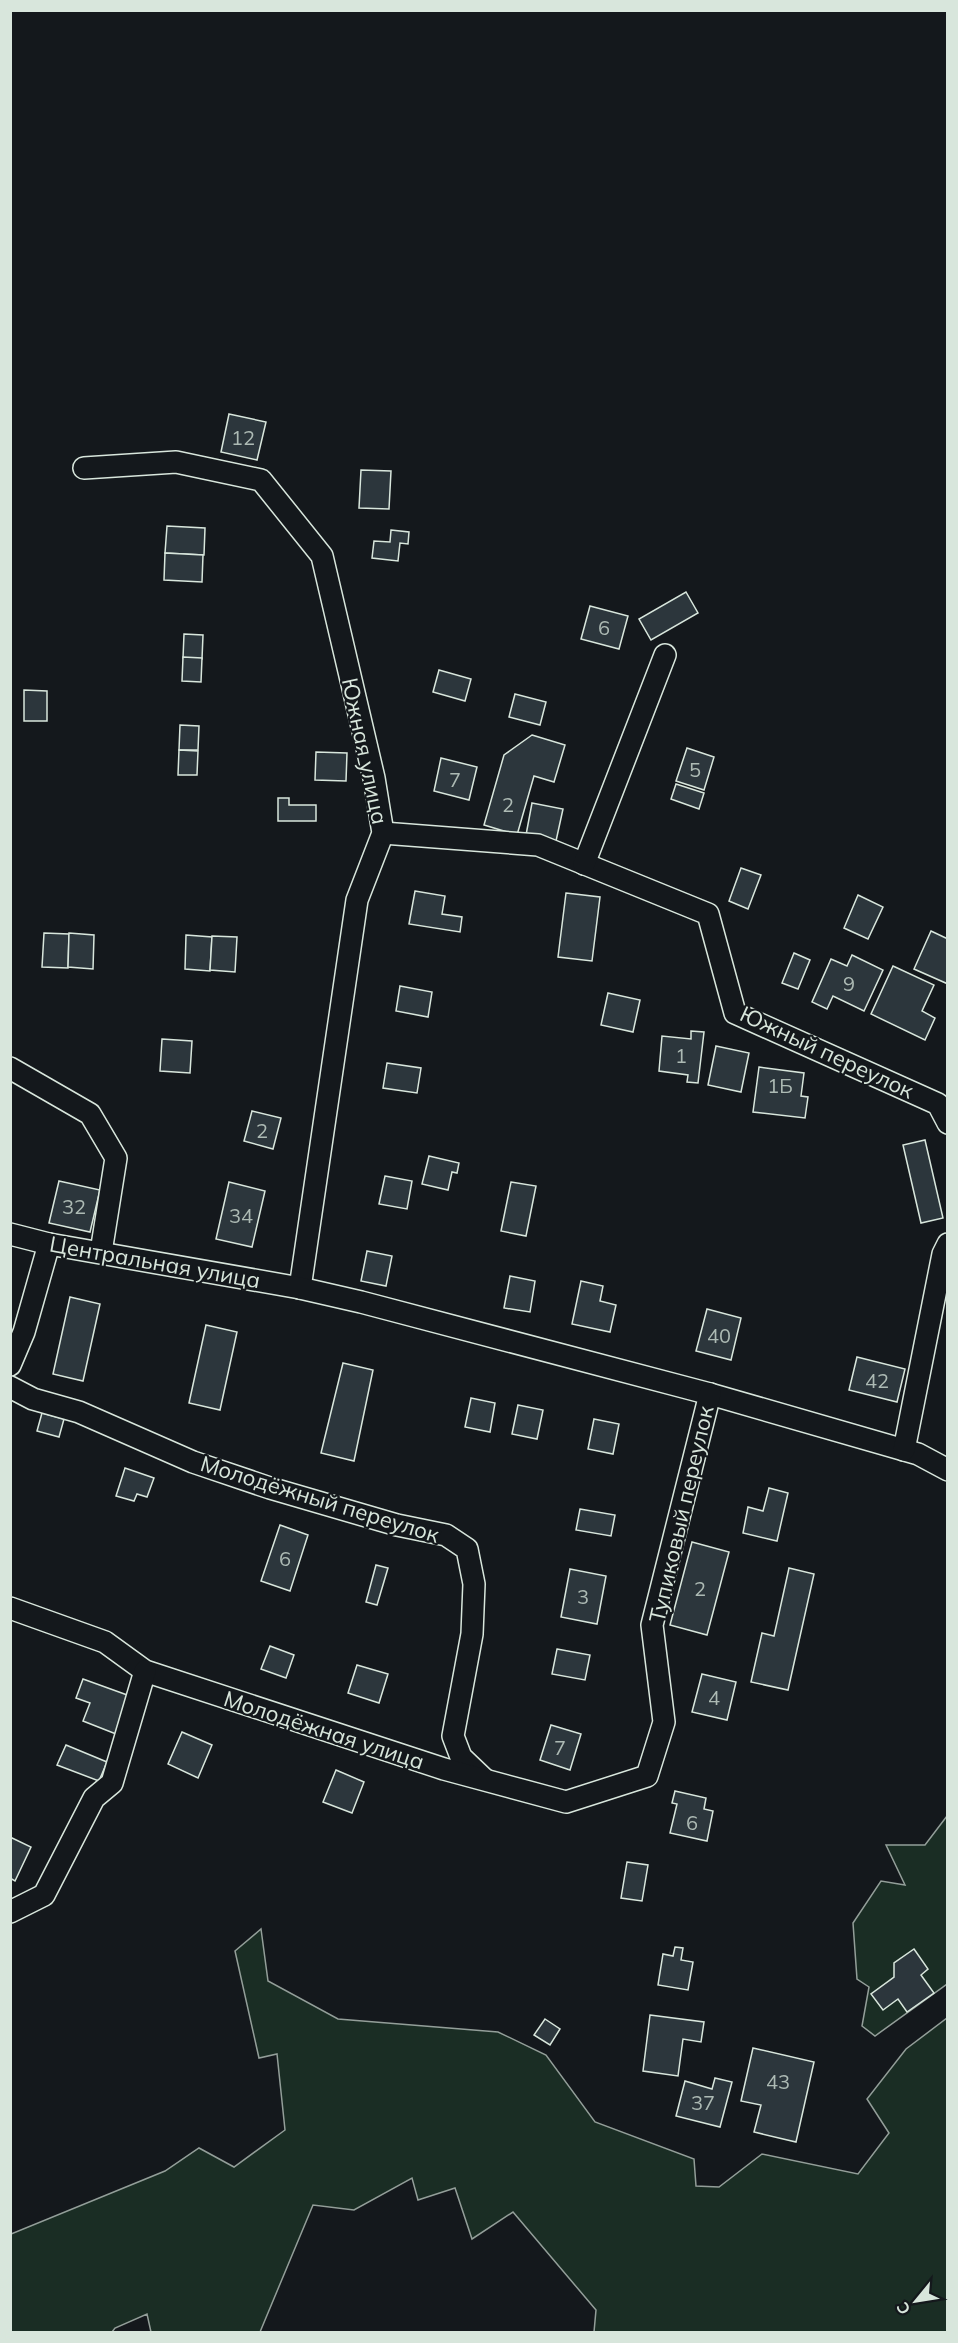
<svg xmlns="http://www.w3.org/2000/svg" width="958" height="2343" font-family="Mulish,sans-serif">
	<rect width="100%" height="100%" fill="#14181c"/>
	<g fill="#1a2d24" stroke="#939e99" stroke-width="1.5">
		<path d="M947 1816V1984L875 2036 862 2026 869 1987 857 1979 853 1923 881 1881 905 1885 886 1845H925Z"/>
		<path d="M261 1929 268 1981 338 2019 498 2032 546 2055 595 2122 694 2159 696 2186 719 2187 762 2154 858 2174 889 2133 867 2099 906 2049 947 2018V2332H594L596 2310 513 2212 472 2239 455 2188 418 2200 412 2178 354 2210 313 2205 260 2332H151L147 2314 115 2328 112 2332H11V2234L165 2171 199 2148 234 2167 285 2130 277 2054 259 2058 235 1951Z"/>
	</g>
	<g fill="#2c363c" stroke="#d8e6dc" stroke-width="1.5">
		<path d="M229 414 266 422 257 460 221 452Z"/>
		<path d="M361 470 391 471 389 509 359 508Z"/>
		<path d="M167 526 205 528 204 555 165 553Z"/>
		<path d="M391 530 409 532 408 544 400 543 398 561 372 558 374 541 390 542Z"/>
		<path d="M165 553 203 555 202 582 164 580Z"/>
		<path d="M686 592 698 613 651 640 639 619Z"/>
		<path d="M590 606 628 616 619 649 581 639Z"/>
		<path d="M184 634 203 635 202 659 183 658Z"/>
		<path d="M183 657 202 658 201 682 182 681Z"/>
		<path d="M439 670 471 679 465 701 433 692Z"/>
		<path d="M24 690 47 691V721H24Z"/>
		<path d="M515 694 546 702 540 725 509 717Z"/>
		<path d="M180 725 199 726 198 750H179Z"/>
		<path d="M532 735 565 745 554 782 534 776 517 835 484 825 504 755Z"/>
		<path d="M687 748 714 757 704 790 676 781Z"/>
		<path d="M179 750 198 751 197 775H178Z"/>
		<path d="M316 752 347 753 346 781 315 780Z"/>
		<path d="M441 758 477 767 469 800 434 791Z"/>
		<path d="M676 784 704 793 699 809 671 799Z"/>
		<path d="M278 798H289V805H316V821H278Z"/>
		<path d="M532 803 563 809 556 841 526 835Z"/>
		<path d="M741 868 761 875 748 909 729 901Z"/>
		<path d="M415 891 445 896 442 914 462 917 460 932 409 924Z"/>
		<path d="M566 893 600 897 592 961 558 957Z"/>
		<path d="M858 895 883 907 868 939 844 928Z"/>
		<path d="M931 931 948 939V984L914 969Z"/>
		<path d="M44 933 69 934 68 968 42 967Z"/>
		<path d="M69 933 94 935 93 969 68 967Z"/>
		<path d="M186 935 212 937 210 971 185 969Z"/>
		<path d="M212 936 237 937 235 972 210 970Z"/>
		<path d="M794 953 810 960 798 989 782 983Z"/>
		<path d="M852 955 883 970 864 1011 833 996 827 1009 812 1002 831 959 847 966Z"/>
		<path d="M893 966 934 985 922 1011 935 1018 925 1040 871 1014Z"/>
		<path d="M400 986 432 992 428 1017 396 1011Z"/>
		<path d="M608 993 640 1000 633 1032 601 1025Z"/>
		<path d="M691 1031 704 1032 698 1083 687 1082 688 1075 659 1071 662 1036 691 1039Z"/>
		<path d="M162 1039 192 1041 190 1073 160 1071Z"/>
		<path d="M716 1046 749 1053 741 1092 708 1085Z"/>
		<path d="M387 1063 421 1068 417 1093 383 1088Z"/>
		<path d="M759 1067 804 1073 801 1096 808 1097 805 1118 753 1112Z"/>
		<path d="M252 1111 281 1118 273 1149 244 1141Z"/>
		<path d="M925 1140 943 1218 921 1223 903 1145Z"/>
		<path d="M429 1156 459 1163 457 1173 452 1172 448 1190 422 1184Z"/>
		<path d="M385 1176 412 1181 407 1209 379 1204Z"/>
		<path d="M59 1181 100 1190 90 1232 49 1223Z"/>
		<path d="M229 1182 265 1191 252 1247 216 1239Z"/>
		<path d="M511 1182 536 1186 526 1236 501 1231Z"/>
		<path d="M367 1251 392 1256 386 1286 361 1281Z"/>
		<path d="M510 1276 535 1281 530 1312 504 1308Z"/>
		<path d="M581 1281 603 1286 600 1301 616 1305 610 1332 572 1324Z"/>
		<path d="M70 1297 100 1304 83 1381 53 1374Z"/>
		<path d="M707 1309 741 1318 731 1360 696 1351Z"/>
		<path d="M206 1325 237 1332 220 1410 189 1403Z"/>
		<path d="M857 1357 905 1369 897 1402 849 1390Z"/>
		<path d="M343 1363 373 1370 354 1461 321 1453Z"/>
		<path d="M471 1398 495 1403 490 1432 465 1427Z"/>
		<path d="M518 1405 543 1410 537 1439 512 1434Z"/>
		<path d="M42 1413 64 1419 59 1437 37 1431Z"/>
		<path d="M594 1419 619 1424 613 1454 588 1449Z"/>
		<path d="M125 1468 154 1478 147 1497 137 1494 134 1501 116 1496Z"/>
		<path d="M769 1488 788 1493 777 1541 743 1533 748 1507 763 1511Z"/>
		<path d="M580 1509 615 1515 611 1536 576 1530Z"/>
		<path d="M280 1525 308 1535 290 1591 261 1581Z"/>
		<path d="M692 1542 729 1552 707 1635 670 1625Z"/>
		<path d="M376 1565 388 1568 377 1605 366 1602Z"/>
		<path d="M789 1568 814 1574 788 1690 751 1682 762 1633 774 1636Z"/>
		<path d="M570 1569 606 1576 597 1624 561 1617Z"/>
		<path d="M270 1646 294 1655 286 1678 261 1669Z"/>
		<path d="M557 1649 590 1655 585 1680 552 1674Z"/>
		<path d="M357 1665 388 1674 379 1703 348 1693Z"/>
		<path d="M702 1674 736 1682 727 1720 692 1712Z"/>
		<path d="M83 1679 130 1696 116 1734 83 1721 90 1703 76 1698Z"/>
		<path d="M551 1725 581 1734 570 1770 540 1760Z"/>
		<path d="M182 1732 212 1745 198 1778 168 1764Z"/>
		<path d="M66 1745 107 1762 99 1781 57 1765Z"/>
		<path d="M336 1770 364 1782 352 1813 323 1802Z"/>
		<path d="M675 1791 706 1798 704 1809 713 1811 707 1841 670 1833 677 1804 672 1803Z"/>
		<path d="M10 1837 31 1847 15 1881 10 1878Z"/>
		<path d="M627 1862 648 1865 642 1901 621 1898Z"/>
		<path d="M675 1947 683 1948 681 1960 693 1962 688 1990 658 1985 663 1954 673 1956Z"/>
		<path d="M914 1949 928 1969 921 1975 934 1993 907 2012 898 1999 883 2010 871 1994 894 1977V1963Z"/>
		<path d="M650 2015 704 2022 701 2042 683 2039 678 2076 643 2071Z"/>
		<path d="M545 2019 560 2029 550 2045 534 2035Z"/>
		<path d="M753 2048 814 2062 796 2142 754 2132 761 2105 741 2101Z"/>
		<path d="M715 2078 732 2082 720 2127 676 2116 685 2081 712 2089Z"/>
	</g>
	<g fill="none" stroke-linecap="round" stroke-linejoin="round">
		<defs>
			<g id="minor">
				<path d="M84 468 176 462 261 480 322 556 374 778 383 833 357 900 300 1288"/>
				<path d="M383 833 538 845 708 914 735 1013 938 1104 948 1123"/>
				<path d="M584 864 665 655"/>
				<path d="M10 1068 90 1114 116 1158 101 1252"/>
				<path d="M10 1234 49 1244 300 1288 361 1302 710 1394 918 1454 948 1470"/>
				<path d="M10 1365 24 1332 49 1244"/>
				<path d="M10 1387 33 1399 79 1412 193 1462 270 1488 397 1525 446 1535 467 1549 474 1584 472 1634 453 1736 461 1757 483 1778"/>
				<path d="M904 1450 943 1254 948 1244"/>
				<path d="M10 1608 105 1642 145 1671 444 1769 566 1802 647 1776 664 1722 652 1625 710 1394"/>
				<path d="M10 1912 44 1895 94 1798 112 1783 145 1671"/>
			</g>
		</defs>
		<use href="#minor" stroke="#d8e6dc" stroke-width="24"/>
		<use href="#minor" stroke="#14181c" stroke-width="21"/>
	</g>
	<g text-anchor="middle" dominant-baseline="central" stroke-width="4.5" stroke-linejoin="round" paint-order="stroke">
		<g font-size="20" fill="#adbab4">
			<text x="243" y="437">12</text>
			<text x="604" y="627">6</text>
			<text x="695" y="769">5</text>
			<text x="455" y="779">7</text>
			<text x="508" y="804">2</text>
			<text x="849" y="983">9</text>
			<text x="681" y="1055">1</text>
			<text x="780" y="1085">1Б</text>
			<text x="262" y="1130">2</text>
			<text x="74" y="1206">32</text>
			<text x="241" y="1215">34</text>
			<text x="719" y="1335">40</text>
			<text x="877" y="1380">42</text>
			<text x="285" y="1558">6</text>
			<text x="700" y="1588">2</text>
			<text x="583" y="1596">3</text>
			<text x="714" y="1697">4</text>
			<text x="560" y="1747">7</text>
			<text x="692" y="1822">6</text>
			<text x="778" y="2081">43</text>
			<text x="703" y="2102">37</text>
		</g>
		<g font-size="22" fill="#d8e6dc" stroke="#14181c">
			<text transform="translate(365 751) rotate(78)">Южная улица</text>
			<text transform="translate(827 1052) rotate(25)">Южный переулок</text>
			<text transform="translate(155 1262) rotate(10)">Центральная улица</text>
			<text transform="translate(320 1499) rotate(17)">Молодёжный переулок</text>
			<text transform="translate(681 1514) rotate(-77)">Тупиковый переулок</text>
			<text transform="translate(324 1730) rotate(18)">Молодёжная улица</text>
		</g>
	</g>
	<rect width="958" height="2343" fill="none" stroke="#d8e6dc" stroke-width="24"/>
	<g transform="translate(916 2301) rotate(240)" stroke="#14181c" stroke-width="4.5" paint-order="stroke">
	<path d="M0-4.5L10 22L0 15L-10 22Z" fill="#d8e6dc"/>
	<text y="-9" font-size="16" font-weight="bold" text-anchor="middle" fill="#d8e6dc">С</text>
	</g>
</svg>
